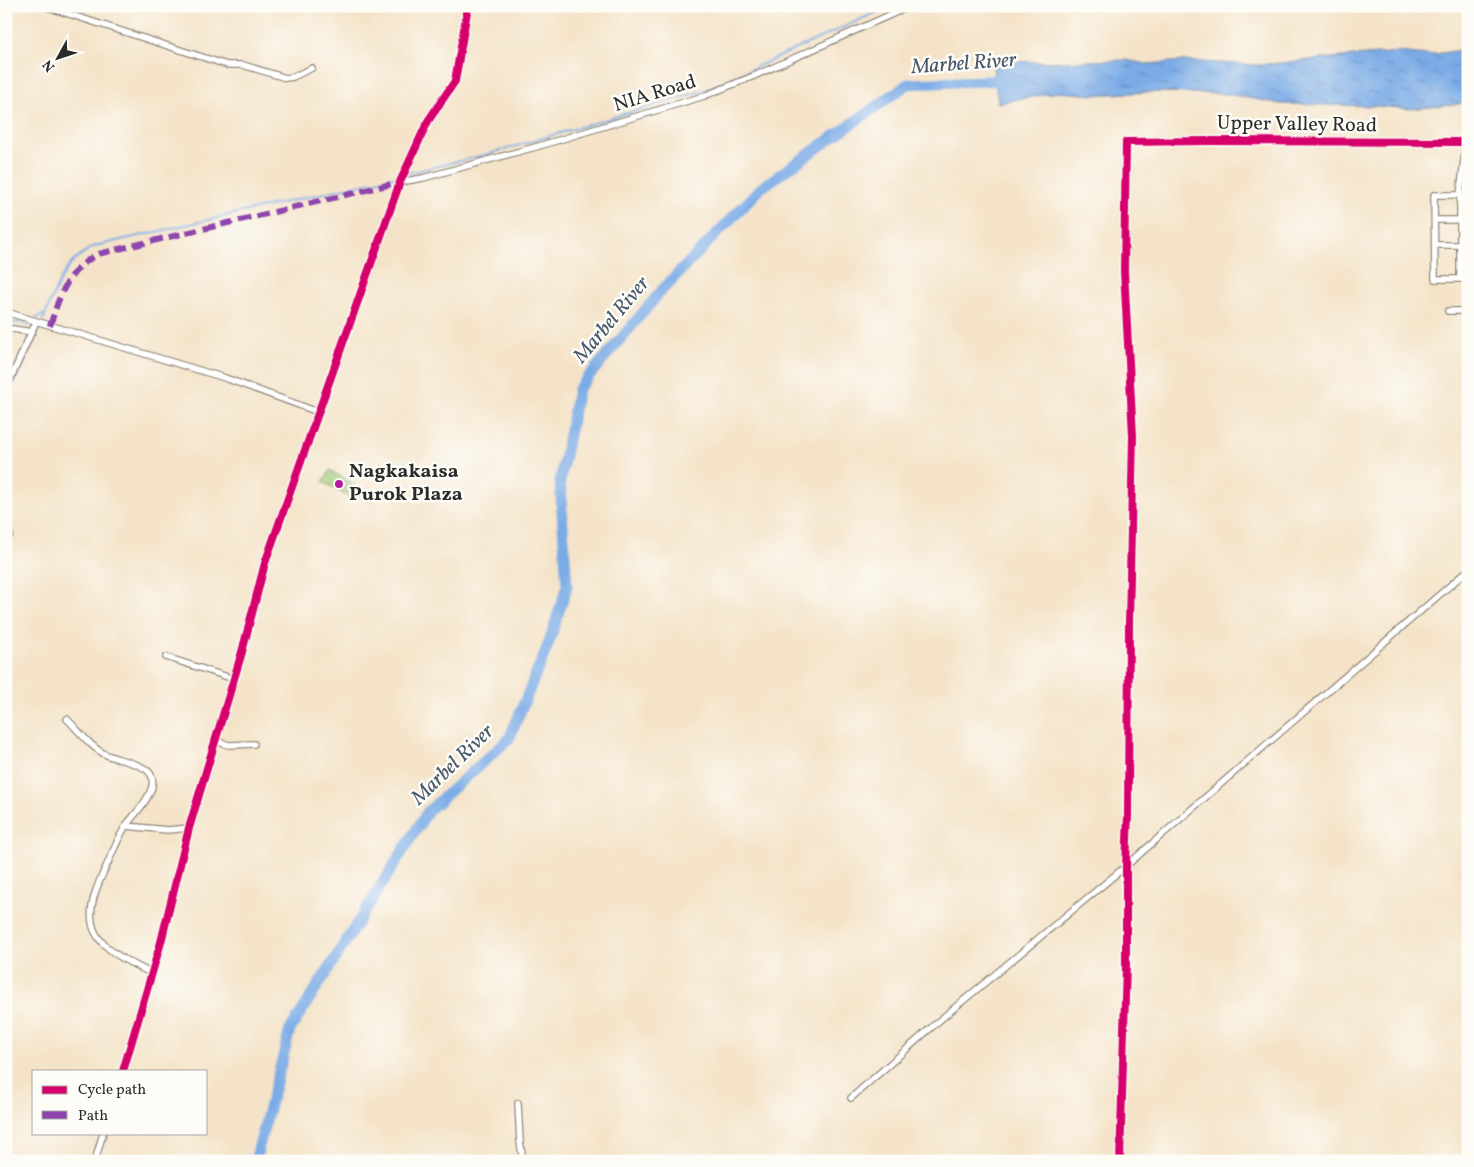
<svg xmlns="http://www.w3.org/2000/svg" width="1474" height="1167" font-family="Vollkorn,serif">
	<defs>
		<pattern id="water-ripples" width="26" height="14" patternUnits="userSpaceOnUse" patternTransform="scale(1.25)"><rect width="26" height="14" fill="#7aabe6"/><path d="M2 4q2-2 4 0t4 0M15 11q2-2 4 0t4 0" fill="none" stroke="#648bbb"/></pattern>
	</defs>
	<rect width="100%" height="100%" fill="#fdfcf7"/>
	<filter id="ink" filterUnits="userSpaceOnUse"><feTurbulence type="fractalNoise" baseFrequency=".02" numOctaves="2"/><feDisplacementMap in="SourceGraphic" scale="10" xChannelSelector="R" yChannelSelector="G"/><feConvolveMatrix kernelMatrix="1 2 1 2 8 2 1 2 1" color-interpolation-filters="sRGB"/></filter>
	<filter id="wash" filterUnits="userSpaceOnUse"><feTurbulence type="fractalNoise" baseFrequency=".0096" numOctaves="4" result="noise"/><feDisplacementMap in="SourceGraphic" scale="20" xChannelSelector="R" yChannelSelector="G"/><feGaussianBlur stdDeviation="1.12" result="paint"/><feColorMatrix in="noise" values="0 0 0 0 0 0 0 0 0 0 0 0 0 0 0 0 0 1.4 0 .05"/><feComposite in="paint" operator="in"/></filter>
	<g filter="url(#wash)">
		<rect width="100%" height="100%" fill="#f4e3c8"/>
		<path fill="#9dc46f" stroke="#64784d" d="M330 470 355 485 348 497 323 482Z"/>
		<path fill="url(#water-ripples)" stroke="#526b88" d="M1468 49V103L1411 109 1376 106 1280 104 1227 94 1152 92 1092 95 1058 92 998 103 992 61 1046 62 1126 60 1146 64 1184 61 1256 65 1398 52 1428 55Z"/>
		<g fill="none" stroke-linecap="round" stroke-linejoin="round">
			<g stroke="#7aabe6" stroke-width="2">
				<path d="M409 173 489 154 706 90 890 6"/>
				<path d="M36 318 45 314"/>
				<path d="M43 320C56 289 63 261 95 246L398 176"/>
				<path d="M6 324 20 322 30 326"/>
				<path d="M6 399 39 328"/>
			</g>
			<path stroke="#7aabe6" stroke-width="11" d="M255 1161 290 1030 428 811 509 739 548 645 567 587 560 481 578 389 663 289 761 188 908 84 1010 80"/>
		</g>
	</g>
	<g filter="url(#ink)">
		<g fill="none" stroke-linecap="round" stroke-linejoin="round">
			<defs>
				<g id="street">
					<path d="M44 6 227 65H243L286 78 293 77 312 68"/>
					<path d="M400 182 423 178 539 146 704 96 754 76 910 6"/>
					<path d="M1460 195H1434L1435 279H1468"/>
					<path d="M1435 220H1468"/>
					<path d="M1435 245H1468"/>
					<path d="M1460 279V195L1466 142"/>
					<path d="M1448 311H1468"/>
					<path d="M6 312 225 378 318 412"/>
					<path d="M6 328 32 332"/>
					<path d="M6 389 36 322"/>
					<path d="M6 533 10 535"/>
					<path d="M166 657 234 679"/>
					<path d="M67 719C79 731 92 749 107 755 118 760 146 764 151 775 159 790 135 814 127 824 118 837 112 855 105 869 75 930 96 947 151 973"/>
					<path d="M215 741 229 745 254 744"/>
					<path d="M126 826 168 830 189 828"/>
					<path d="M123 1071 161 942 189 828 242 652 265 563 400 182 428 121 455 81 468 6"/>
					<path d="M851 1098 941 1019 1126 866 1468 570"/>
					<path d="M518 1103 520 1142 523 1161"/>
					<path d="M95 1161 103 1133"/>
					<path d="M1120 1161 1126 965V866L1128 814 1129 623 1133 436 1124 271 1126 142 1208 141 1468 142"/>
				</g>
			</defs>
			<use href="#street" stroke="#90877a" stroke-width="8"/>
			<use href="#street" stroke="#fff" stroke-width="5.5"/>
			<path stroke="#8e44ad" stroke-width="6" stroke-dasharray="12 6" stroke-linecap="butt" d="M50 326C60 294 67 271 98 254L400 182"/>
			<defs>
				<g id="cycleway">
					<path d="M123 1071 161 942 189 828 242 652 265 563 400 182 428 121 455 81 468 6"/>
					<path d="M1120 1161 1126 965V866L1128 814 1129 623 1133 436 1124 271 1126 142 1208 141 1468 142"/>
				</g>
			</defs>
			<use href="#cycleway" stroke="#fdfcf7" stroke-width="11"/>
			<use href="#cycleway" stroke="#d6006c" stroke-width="8"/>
		</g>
	</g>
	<circle fill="#b5179e" stroke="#fdfcf7" stroke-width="2" cx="339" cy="484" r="5"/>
	<g text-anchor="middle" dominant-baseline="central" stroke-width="5" stroke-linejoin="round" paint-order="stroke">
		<g font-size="20" fill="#2b2b2b" stroke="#fdfcf7">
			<text transform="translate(655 94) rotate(-17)">NIA Road</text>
			<text transform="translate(1297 125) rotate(1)">Upper Valley Road</text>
		</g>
		<g font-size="20" font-weight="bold" fill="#2b2b2b" stroke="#fdfcf7" text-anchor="start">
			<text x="349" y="472">Nagkakaisa<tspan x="349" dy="23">Purok Plaza</tspan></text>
		</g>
		<g font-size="21" font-style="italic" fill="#47586c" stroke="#fdfcf7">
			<text transform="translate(964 64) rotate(-4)">Marbel River</text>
			<text transform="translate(612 320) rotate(-50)">Marbel River</text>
			<text transform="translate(453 765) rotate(-44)">Marbel River</text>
		</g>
	</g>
	<rect width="1474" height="1167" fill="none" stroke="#fdfcf7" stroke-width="25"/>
	<rect x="32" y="1070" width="175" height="65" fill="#fdfcf7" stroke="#a9a8a5"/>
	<rect x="42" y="1086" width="25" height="8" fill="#d6006c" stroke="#a9a8a5"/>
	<text x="78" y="1094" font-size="15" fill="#2b2b2b">Cycle path</text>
	<rect x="42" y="1111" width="25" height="8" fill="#8e44ad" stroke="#a9a8a5"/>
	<text x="78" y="1120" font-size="15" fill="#2b2b2b">Path</text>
	<g transform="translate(58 58) rotate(230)" stroke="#fdfcf7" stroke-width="4" paint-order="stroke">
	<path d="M0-4L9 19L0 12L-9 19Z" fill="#2b2b2b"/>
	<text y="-8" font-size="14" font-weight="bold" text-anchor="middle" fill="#2b2b2b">N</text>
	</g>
</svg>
